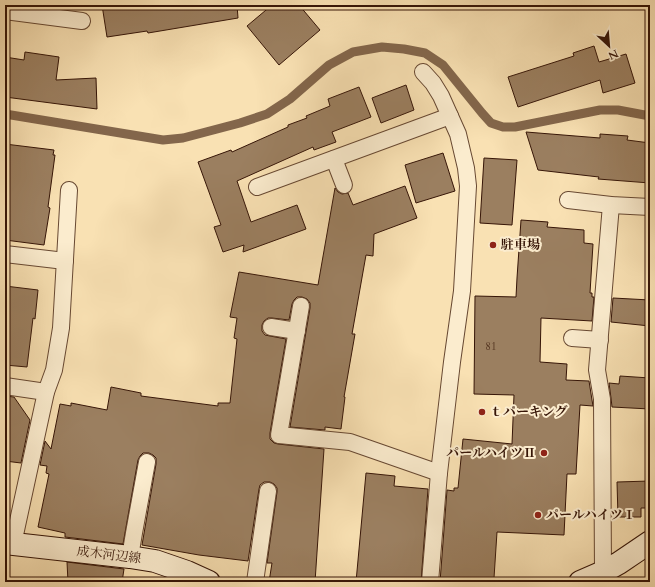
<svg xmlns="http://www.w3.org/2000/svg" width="655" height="587" font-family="Cardo,'Noto Serif JP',serif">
	<rect width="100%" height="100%" fill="#f9e1b3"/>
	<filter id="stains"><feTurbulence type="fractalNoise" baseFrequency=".005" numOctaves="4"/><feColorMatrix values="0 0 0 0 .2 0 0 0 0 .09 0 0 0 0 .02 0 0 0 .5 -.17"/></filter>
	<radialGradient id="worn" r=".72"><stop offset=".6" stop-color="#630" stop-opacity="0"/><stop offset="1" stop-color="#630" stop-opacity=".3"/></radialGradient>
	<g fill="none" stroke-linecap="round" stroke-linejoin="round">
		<path stroke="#83664b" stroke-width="9" d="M5 114 163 140 183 138 240 123 267 114 290 99 329 65 353 52 382 47 404 49 425 53 443 65 482 113 491 123 503 127H515L600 110H618L650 116"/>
	</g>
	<g fill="#9b7f60" stroke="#361507">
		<path d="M102 5H237L238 18 148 33 147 31 107 37Z"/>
		<path d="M272 5H299L320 30 279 65 247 26Z"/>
		<path d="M594 46 599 62 626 54 635 83 603 93 600 80 518 107 508 77 574 56 573 53Z"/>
		<path d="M25 52 59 57 56 80 96 78 97 109 5 97V57L24 60Z"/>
		<path d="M406 85 414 110 381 123 372 98Z"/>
		<path d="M359 87 371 117 332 132 336 142 314 150 313 147 237 181 251 222 297 205 306 229 243 252 244 245 223 252 214 227 221 225 198 162 231 150 232 152 288 127V125L307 118 306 116 330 106 328 99Z"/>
		<path d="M526 132 600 138V134L628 136 627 140 650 143V183L598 179 599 177 538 170Z"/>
		<path d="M5 144 54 150 53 155H55L48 207 50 208 44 245 5 240Z"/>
		<path d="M443 153 455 191 416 203 405 165Z"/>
		<path d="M484 158 517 160 512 225 480 223Z"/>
		<path d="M405 186 417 218 374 234 373 256 366 255 352 334H355L344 397H345L341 429 325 427V430L290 427 310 308V303L307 299 302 297H297L294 300 292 304 289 320 272 318H268L264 321 262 325V331L265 335 270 336 286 339 270 433V439L274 443 278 444 324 449 315 582H269L272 563H267L277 492V488L274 484 270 482H264L260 485 259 489 248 561 199 555 142 545 156 464V458L153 455 149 453H143L140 456 138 460 123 544 65 537V533L38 527 49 474 46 473 47 466 40 465 45 441 51 449 60 404 71 406V403L107 410 111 387 141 393V396L218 406V403H230L237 339 234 338 237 318 230 317 239 272 318 285 335 188 338 192 342 194 348 193 353 205Z"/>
		<path d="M521 220 548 222 547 227 584 230V243L593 244 590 293H592V297H594L592 321 541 318 540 362 567 364 566 380 589 381 592 400 593 406 580 405 576 474H567L564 535 497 532 494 578H487V582H440L447 490 454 491V488H458L463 439 512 444 514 395 474 394 475 296 516 297 517 278Z"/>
		<path d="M5 286 38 290 35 319 33 318 27 367 5 365Z"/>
		<path d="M613 298 650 300V326L611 322Z"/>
		<path d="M620 376 650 378V409L612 407 611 398 609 383 619 384Z"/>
		<path d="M5 396 14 397 30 420 21 463 5 461Z"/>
		<path d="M366 473 395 476 394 486 428 489 421 582H356Z"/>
		<path d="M650 481V508H641V517H618L617 482Z"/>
		<path d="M67 562 124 569 122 582H68Z"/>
	</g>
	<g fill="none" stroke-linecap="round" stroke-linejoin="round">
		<defs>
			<g id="service">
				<path d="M5 11 82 21"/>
				<path d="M423 72 433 83 441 96 458 134 466 168 468 186 462 291 452 362 439 473 430 582"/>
				<path d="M334 159 344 185"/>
				<path d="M257 187 450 116"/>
				<path d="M568 200 611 205 650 207"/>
				<path d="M5 254 65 261"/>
				<path d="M301 306 279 435 350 442 439 473"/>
				<path d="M271 327 297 331"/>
				<path d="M572 338 600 340"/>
				<path d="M5 386 46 392"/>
				<path d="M13 544 46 392 54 370 61 328 69 190"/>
				<path d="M130 557 134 533 147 462"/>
				<path d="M603 572 602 399 597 370 611 205"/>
				<path d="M255 582 268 491"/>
			</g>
			<g id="secondary">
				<path d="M5 543 130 557 155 561 187 572 209 582"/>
				<path d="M580 582 603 572 619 563 650 542"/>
			</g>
		</defs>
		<use href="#service" stroke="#674832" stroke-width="18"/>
		<use href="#secondary" stroke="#361507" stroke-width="24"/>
		<use href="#service" stroke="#fbecce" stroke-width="16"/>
		<use href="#secondary" stroke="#fbecce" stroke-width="22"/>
	</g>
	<g fill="#8f2418" stroke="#fbecce" stroke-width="1.5">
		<circle cx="493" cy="245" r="4"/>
		<circle cx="482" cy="412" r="4"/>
		<circle cx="544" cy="453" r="4"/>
		<circle cx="538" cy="515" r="4"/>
	</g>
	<g text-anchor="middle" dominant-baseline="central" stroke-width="4" stroke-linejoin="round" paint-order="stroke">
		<g font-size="11" fill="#4f301d">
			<text x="491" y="346">81</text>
		</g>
		<g font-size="13" font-weight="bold" fill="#361507" stroke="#fbecce" text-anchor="start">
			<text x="501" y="245">駐車場</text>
			<text x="490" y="412">ｔパーキング</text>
			<text x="536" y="453" text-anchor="end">パールハイツⅡ</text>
			<text x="546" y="515">パールハイツⅠ</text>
		</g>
		<g font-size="13" fill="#361507" stroke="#fbecce">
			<text transform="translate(109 555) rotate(7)">成木河辺線</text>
		</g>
	</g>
	<rect width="655" height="587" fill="none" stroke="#f9e1b3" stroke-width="20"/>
	<rect x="6" y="6" width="643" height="575" fill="none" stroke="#361507" stroke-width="2"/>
	<rect x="10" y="10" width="635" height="567" fill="none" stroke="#361507"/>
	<g transform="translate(609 46) rotate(154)" stroke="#fbecce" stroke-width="3" paint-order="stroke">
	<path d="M0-3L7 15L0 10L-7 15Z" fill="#361507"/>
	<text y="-6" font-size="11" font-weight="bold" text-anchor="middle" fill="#361507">N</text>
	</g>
	<rect width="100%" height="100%" filter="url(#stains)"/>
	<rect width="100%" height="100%" fill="url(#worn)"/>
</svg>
